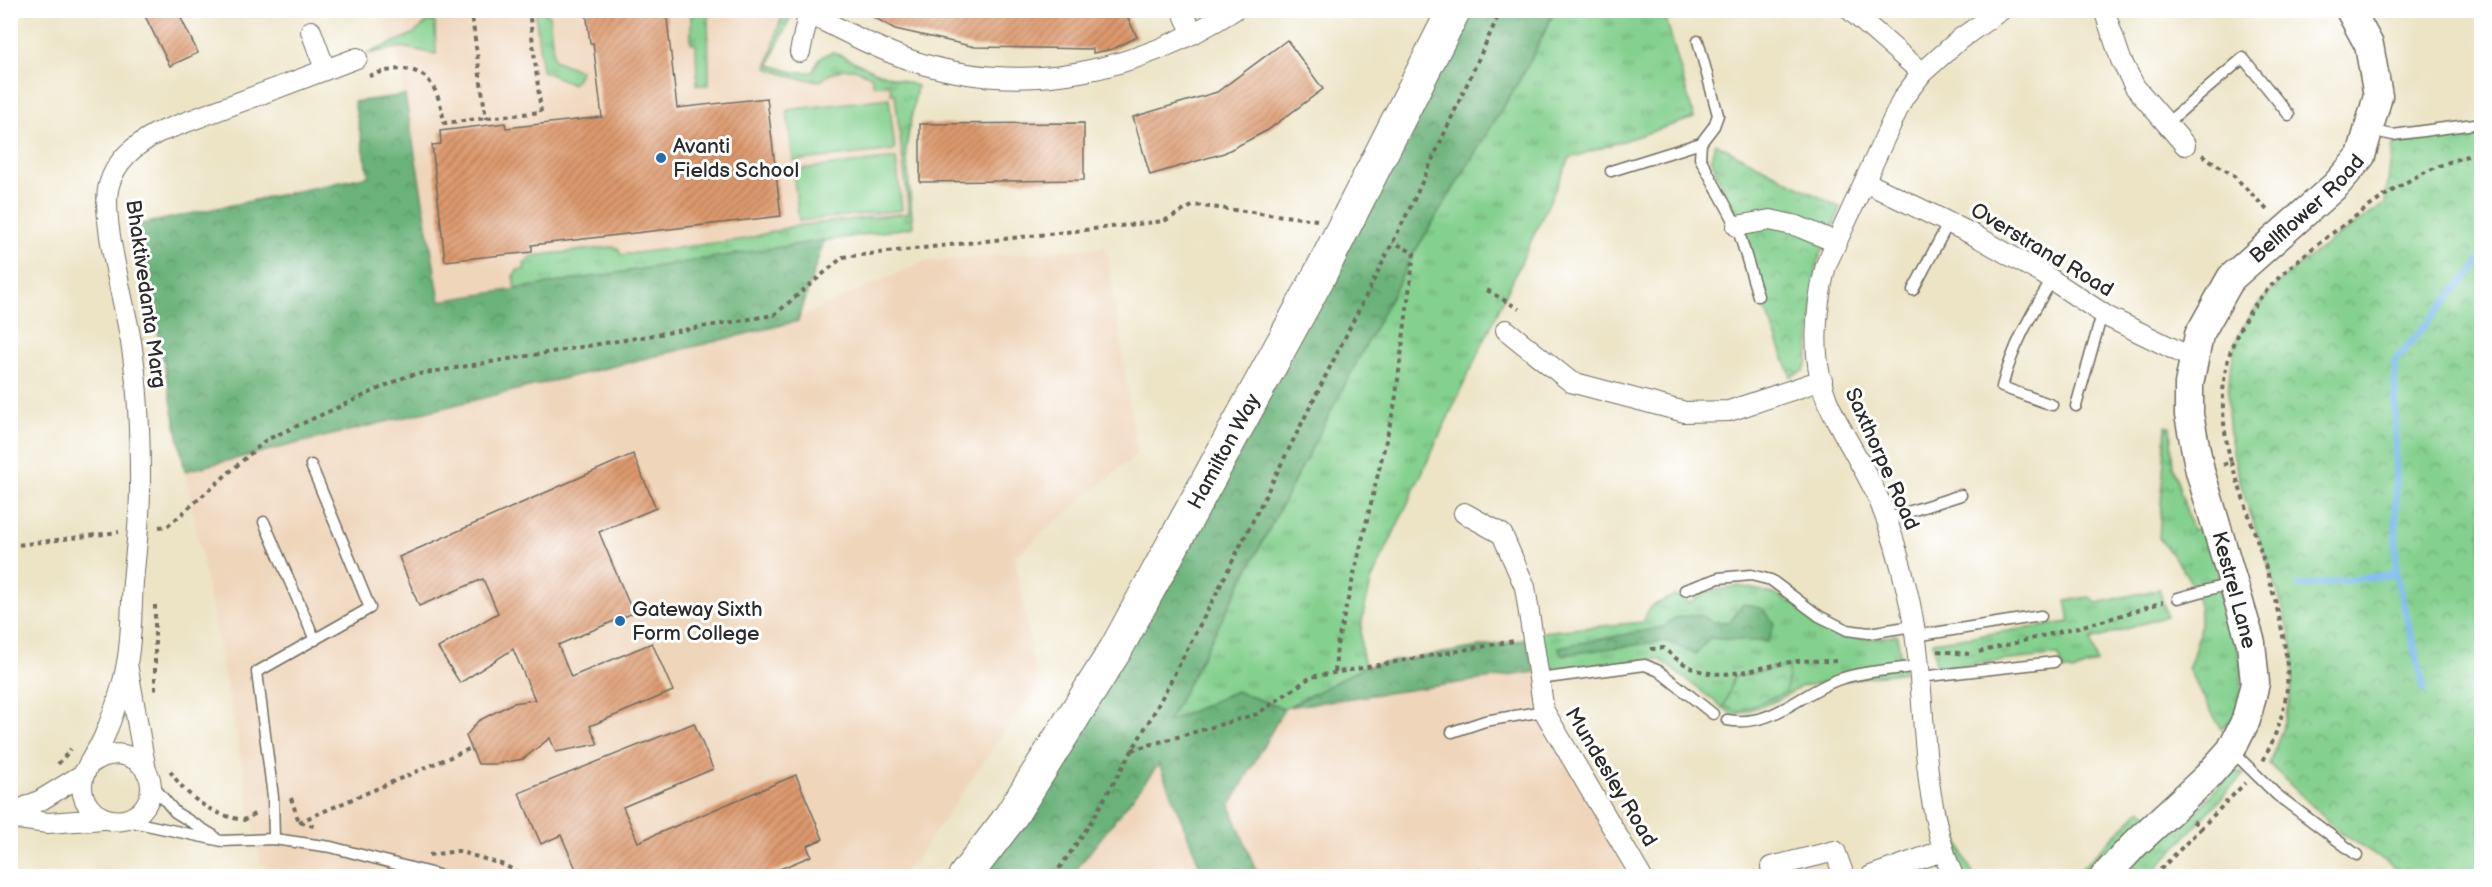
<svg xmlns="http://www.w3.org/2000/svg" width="2492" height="887" font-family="'Balsamiq Sans',sans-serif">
	<defs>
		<pattern id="grass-tufts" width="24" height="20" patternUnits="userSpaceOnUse" patternTransform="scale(1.5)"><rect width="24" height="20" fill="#84d08e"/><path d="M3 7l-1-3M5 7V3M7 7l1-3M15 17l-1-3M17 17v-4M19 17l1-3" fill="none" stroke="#6ca974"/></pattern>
		<pattern id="forest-crowns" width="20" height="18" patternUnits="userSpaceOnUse" patternTransform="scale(1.5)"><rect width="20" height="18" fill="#6bb279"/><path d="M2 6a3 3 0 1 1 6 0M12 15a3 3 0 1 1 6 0" fill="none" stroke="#589163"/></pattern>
		<pattern id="park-crowns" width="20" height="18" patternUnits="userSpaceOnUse" patternTransform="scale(1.5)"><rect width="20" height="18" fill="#84d08e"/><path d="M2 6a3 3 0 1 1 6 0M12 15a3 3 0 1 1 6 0" fill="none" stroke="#6ca974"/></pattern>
		<pattern id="building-hatch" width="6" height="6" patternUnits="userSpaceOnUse" patternTransform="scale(1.5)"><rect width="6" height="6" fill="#dd996d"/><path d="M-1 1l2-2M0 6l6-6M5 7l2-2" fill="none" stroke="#b37d5a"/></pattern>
	</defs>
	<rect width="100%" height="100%" fill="#fff"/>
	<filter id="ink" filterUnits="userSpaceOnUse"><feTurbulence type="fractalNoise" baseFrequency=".0167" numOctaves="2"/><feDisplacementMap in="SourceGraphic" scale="12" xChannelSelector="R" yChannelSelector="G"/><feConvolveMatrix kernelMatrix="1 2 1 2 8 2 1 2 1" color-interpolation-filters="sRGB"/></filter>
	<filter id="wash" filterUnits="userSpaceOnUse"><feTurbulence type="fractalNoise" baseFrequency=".008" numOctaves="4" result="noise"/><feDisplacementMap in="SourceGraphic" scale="24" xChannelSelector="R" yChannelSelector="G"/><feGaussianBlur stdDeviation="1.35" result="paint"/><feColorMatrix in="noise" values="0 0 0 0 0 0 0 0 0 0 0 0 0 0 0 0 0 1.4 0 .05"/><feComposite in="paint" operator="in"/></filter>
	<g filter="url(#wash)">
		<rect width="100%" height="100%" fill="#ede4c6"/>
		<g fill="#efd6bb">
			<path d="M391 10 793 11 785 32 778 37 770 65 793 72H813L816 62 824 54 834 52 874 71 917 86 906 148 913 227 439 301 399 63 386 25Z"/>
			<path d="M1107 247 1137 454 1015 556 1037 685 915 861 899 876H306L261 864 185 471 782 325 922 262Z"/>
			<path d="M1535 672 1626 876H1258L1230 806 1284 709Z"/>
			<path d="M1159 763 1204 876H1071Z"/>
		</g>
		<g fill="url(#grass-tufts)" stroke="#587e5c" stroke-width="1.5">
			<path d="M535 11H545L546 15H549L554 60 581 71 573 84 542 71Z"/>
			<path d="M691 11H708L709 85H697L696 44 691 43Z"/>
			<path d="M783 11H793C786 31 775 44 770 65L793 72H813C817 60 821 55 834 52L874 71 917 86 906 148 913 227 515 289 513 276 518 270 525 269 524 263 532 256 612 247 618 248 621 255 746 239 794 226 909 213 895 94H891L890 84 874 86 871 76 855 69H843L828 75 821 81 796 78 767 68Z"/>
			<path d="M1555 11H1664L1694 118 1570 158 1372 579C1365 606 1354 640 1366 666L1284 709 1236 691 1167 723 1414 253 1524 73Z"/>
			<path d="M430 20 435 23 436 54 400 47 367 54 413 34Z"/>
			<path d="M2166 426H2170L2173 466 2192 530 2204 528C2217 570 2255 672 2237 712 2234 718 2226 725 2221 729L2188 669C2213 606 2197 586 2159 538Z"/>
			<path d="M1737 586C1757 589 1777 593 1794 604 1812 615 1825 630 1846 636 1862 641 1881 637 1897 635L1904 672 1802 686 1776 701 1734 716 1659 659 1543 671 1532 633 1643 622 1650 607 1675 595 1689 603 1706 592Z"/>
			<path d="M2159 589 2167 616 2091 640 2097 662 2073 672 2062 670 2059 655 1936 668 1933 642 2070 622 2066 600 2090 597 2097 603Z"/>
			<path d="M2233 770 2244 774 2149 876H2074L2141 809 2173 832 2198 809Z"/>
			<path d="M1949 810 1963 854 1974 876H1963L1956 862 1943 817Z"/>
		</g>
		<g fill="url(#forest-crowns)" stroke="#4b6e52" stroke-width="1.5">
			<path d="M1453 11H1555L1524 73 1414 253 1168 722 1236 691 1284 709 1230 806 1258 876H1204L1159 764 1071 876H968L1149 588Z"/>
			<path d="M405 95 440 301 824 240 798 321 185 471 137 225 369 176 354 102Z"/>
			<path d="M1743 604 1763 609 1774 624 1768 642 1709 638 1696 654 1665 641 1561 655 1559 647 1664 627 1675 618 1699 614 1712 622H1730Z"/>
			<path d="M1527 639 1535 672 1288 707 1366 666Z"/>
		</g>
		<g fill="url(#park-crowns)" stroke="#587e5c" stroke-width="1.5">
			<path d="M2481 130V876H2409L2339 832 2269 764C2285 725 2300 678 2290 635 2270 546 2212 457 2232 363 2234 355 2234 344 2238 337 2265 281 2335 238 2385 204L2393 144Z"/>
			<path d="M1715 143 1841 208 1817 263 1808 361 1804 371 1791 376 1745 257 1734 215 1711 158Z"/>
			<path d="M1789 666 1786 692 1738 712 1724 706 1734 677Z"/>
		</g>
		<g fill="#84d08e" stroke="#587e5c" stroke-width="1.5">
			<path d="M889 98 895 150 793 161 787 110Z"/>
			<path d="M896 158 902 210 799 221 793 170Z"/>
		</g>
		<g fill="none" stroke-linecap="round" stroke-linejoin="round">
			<g stroke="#7ab9ed" stroke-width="7">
				<path d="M2300 586 2396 574"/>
				<path d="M2424 689 2396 574 2395 361 2482 259"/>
			</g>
		</g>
		<g id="blocks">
			<g fill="url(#building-hatch)">
				<path d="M142 10H177L198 53 170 66Z"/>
				<path d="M586 10H666L677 108 767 98 781 216 532 245V252L445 261 432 145 441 144 440 131 505 123 506 128 602 117 593 43H590Z"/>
				<path d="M861 10H969L992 16V12L1073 13V10H1124L1137 37 1113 49 1093 53V49L975 47 895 29Z"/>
				<path d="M1287 40 1323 89 1268 130 1224 153 1150 175 1133 117 1217 92Z"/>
				<path d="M1084 123V180L920 182V124Z"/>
				<path d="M633 454 656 508 599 532 633 613 558 645 571 677 652 643 673 691 590 726 598 744 556 752 550 738 523 759 496 764H478L466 736 478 721 513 703 535 700 513 649 460 683 438 648 498 613 483 579 419 606 399 557Z"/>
				<path d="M694 723 713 769 623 807 638 842 796 775 823 839 807 846 811 856 763 876H579L561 835 541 844 519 793Z"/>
			</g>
		</g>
	</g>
	<g filter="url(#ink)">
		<use href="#blocks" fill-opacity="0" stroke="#6f6c61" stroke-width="1.5"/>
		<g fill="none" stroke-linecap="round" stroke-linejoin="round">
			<defs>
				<g id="lane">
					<path d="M1698 41 1718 115 1714 126 1701 143 1700 158 1737 226 1758 296"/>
					<path d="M2167 123 2243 58 2289 115"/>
					<path d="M2369 130 2393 135 2482 123"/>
					<path d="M1611 171 1701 143"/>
					<path d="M1913 290 1949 222"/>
					<path d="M2052 405 2002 387C2012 348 2031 314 2052 280"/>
					<path d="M2076 406 2102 314"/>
					<path d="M1886 519 1961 495"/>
					<path d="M264 522 315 640"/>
					<path d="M1685 590 1719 578 1751 575 1771 580 1819 616 1847 630 1869 633 1913 626"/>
					<path d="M2178 598 2233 583"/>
					<path d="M1915 636 2041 616"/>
					<path d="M1920 677 2054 662"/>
					<path d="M1539 679 1645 665 1659 671 1713 714"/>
					<path d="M1727 720C1772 728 1798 695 1837 680 1862 671 1893 670 1919 666"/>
					<path d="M1452 732 1485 721 1544 711"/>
					<path d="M2231 750 2277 795 2357 855"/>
					<path d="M153 786 175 812 214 836"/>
					<path d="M128 821 222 841 274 839 331 847 442 876"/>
					<path d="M274 839 273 797 257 672 370 608 311 465"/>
					<path d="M1480 875V876"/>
				</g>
				<g id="street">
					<path d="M1182 10 1193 34"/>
					<path d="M1850 10 1922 73"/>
					<path d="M2104 10 2121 60 2135 87 2185 145"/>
					<path d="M808 13C844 31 879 50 916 62 1027 97 1138 71 1234 10"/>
					<path d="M311 31 325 69"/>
					<path d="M800 52 809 10"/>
					<path d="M1865 182 1974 235 2043 274 2108 317 2194 359"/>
					<path d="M1737 226 1770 220 1797 226 1836 242"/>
					<path d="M1506 330 1571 382 1685 412 1729 411 1822 380"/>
					<path d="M1464 513 1502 534 1525 587 1544 711 1641 876"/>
					<path d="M127 664 146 771"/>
					<path d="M90 764C128 734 171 779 141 811 119 832 82 816 82 786 82 769 97 753 104 737 113 715 123 687 127 663 132 637 131 609 133 582 136 547 141 512 140 478 140 432 138 386 131 342 125 303 100 218 109 185 116 160 135 145 157 133L357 58"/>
					<path d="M10 814 41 800 85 773"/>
					<path d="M10 818 48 823 104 819"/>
					<path d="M1771 867 1835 851 1844 876"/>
					<path d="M1871 876 1942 851"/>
					<path d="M1953 876C1915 787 1930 684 1907 591 1900 560 1891 529 1879 500 1865 468 1845 439 1830 407 1810 364 1815 309 1826 265L1903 98 1922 73 1960 39 2001 10"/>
				</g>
				<g id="secondary">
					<path id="s1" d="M2105 876 2135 844 2206 778 2231 750 2246 720 2255 683 2251 643 2200 471 2189 415V384L2199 335 2231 278 2336 185 2361 156 2378 96 2369 45 2350 10"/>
				</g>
				<g id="highway">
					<path id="s2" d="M965 876 1009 819 1116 649 1319 276 1454 10"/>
				</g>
			</defs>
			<use href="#lane" stroke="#6f6c61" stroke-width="13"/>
			<use href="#street" stroke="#6f6c61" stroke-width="22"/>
			<use href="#secondary" stroke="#6f6c61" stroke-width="31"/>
			<use href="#highway" stroke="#6f6c61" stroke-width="35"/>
			<g stroke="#6f6c61" stroke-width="4" stroke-dasharray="4.5 4.5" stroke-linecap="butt">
				<path d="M471 10 486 119"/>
				<path d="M369 76C417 59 437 74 444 123L541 112 529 10"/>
				<path d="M2202 155 2233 175 2269 212"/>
				<path d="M1487 290 1519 309"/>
				<path d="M2231 462C2250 521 2292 629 2287 688 2284 714 2275 738 2263 761"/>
				<path d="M2223 465 2231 462C2201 341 2257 287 2349 221 2395 188 2425 166 2482 152"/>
				<path d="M159 527 168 526 266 440 407 376 774 315 843 257 1164 221 1194 205 1317 220"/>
				<path d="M10 546 119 532"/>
				<path d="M155 605V693"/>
				<path d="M1651 649 1664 648C1707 690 1741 670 1791 662 1806 659 1822 662 1838 661"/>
				<path d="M1938 651 1969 654"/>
				<path d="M1979 652 2106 620 2163 602"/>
				<path d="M1335 672 1337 645 1395 403 1414 253 1393 242"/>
				<path d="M1132 750 1257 714 1311 677 1514 641"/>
				<path d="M58 764 71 749"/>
				<path d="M170 771C188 798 211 815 244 820L258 812"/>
				<path d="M291 798 299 822 317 827"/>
				<path d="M2193 821 2201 828 2245 783"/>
				<path d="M299 822 469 749"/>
				<path d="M429 855 458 851 504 865 525 876"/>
				<path d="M1054 876 1088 827 1156 709 1216 594 1412 204 1501 10"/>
				<path d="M2154 876 2201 828"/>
			</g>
			<use href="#lane" stroke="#fff" stroke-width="10"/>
			<use href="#street" stroke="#fff" stroke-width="20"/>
			<use href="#secondary" stroke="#fff" stroke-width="28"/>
			<use href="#highway" stroke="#fff" stroke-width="33"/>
		</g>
	</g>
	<g fill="#1f6fb2" stroke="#fff" stroke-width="2">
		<circle cx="661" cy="158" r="6"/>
		<circle cx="620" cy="621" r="6"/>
	</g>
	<g text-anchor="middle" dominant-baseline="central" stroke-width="6" stroke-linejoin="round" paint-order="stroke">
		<g font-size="21" fill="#2b2b2b" stroke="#fff" text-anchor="start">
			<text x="673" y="146">Avanti<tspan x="673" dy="24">Fields School</tspan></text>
			<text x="632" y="609">Gateway Sixth<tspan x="632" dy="24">Form College</tspan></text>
		</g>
		<g font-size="21" fill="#2b2b2b" stroke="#fff">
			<text stroke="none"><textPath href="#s1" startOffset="776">Bellflower Road</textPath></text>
			<text transform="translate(2042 250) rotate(31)">Overstrand Road</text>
			<text transform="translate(146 294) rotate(82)">Bhaktivedanta Marg</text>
			<text stroke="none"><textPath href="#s2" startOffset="498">Hamilton Way</textPath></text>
			<text transform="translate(1882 459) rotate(66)">Saxthorpe Road</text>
			<text transform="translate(2234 590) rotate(75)">Kestrel Lane</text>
			<text transform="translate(1611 777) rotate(59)">Mundesley Road</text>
		</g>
	</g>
	<rect width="2492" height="887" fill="none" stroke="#fff" stroke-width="36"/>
</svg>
